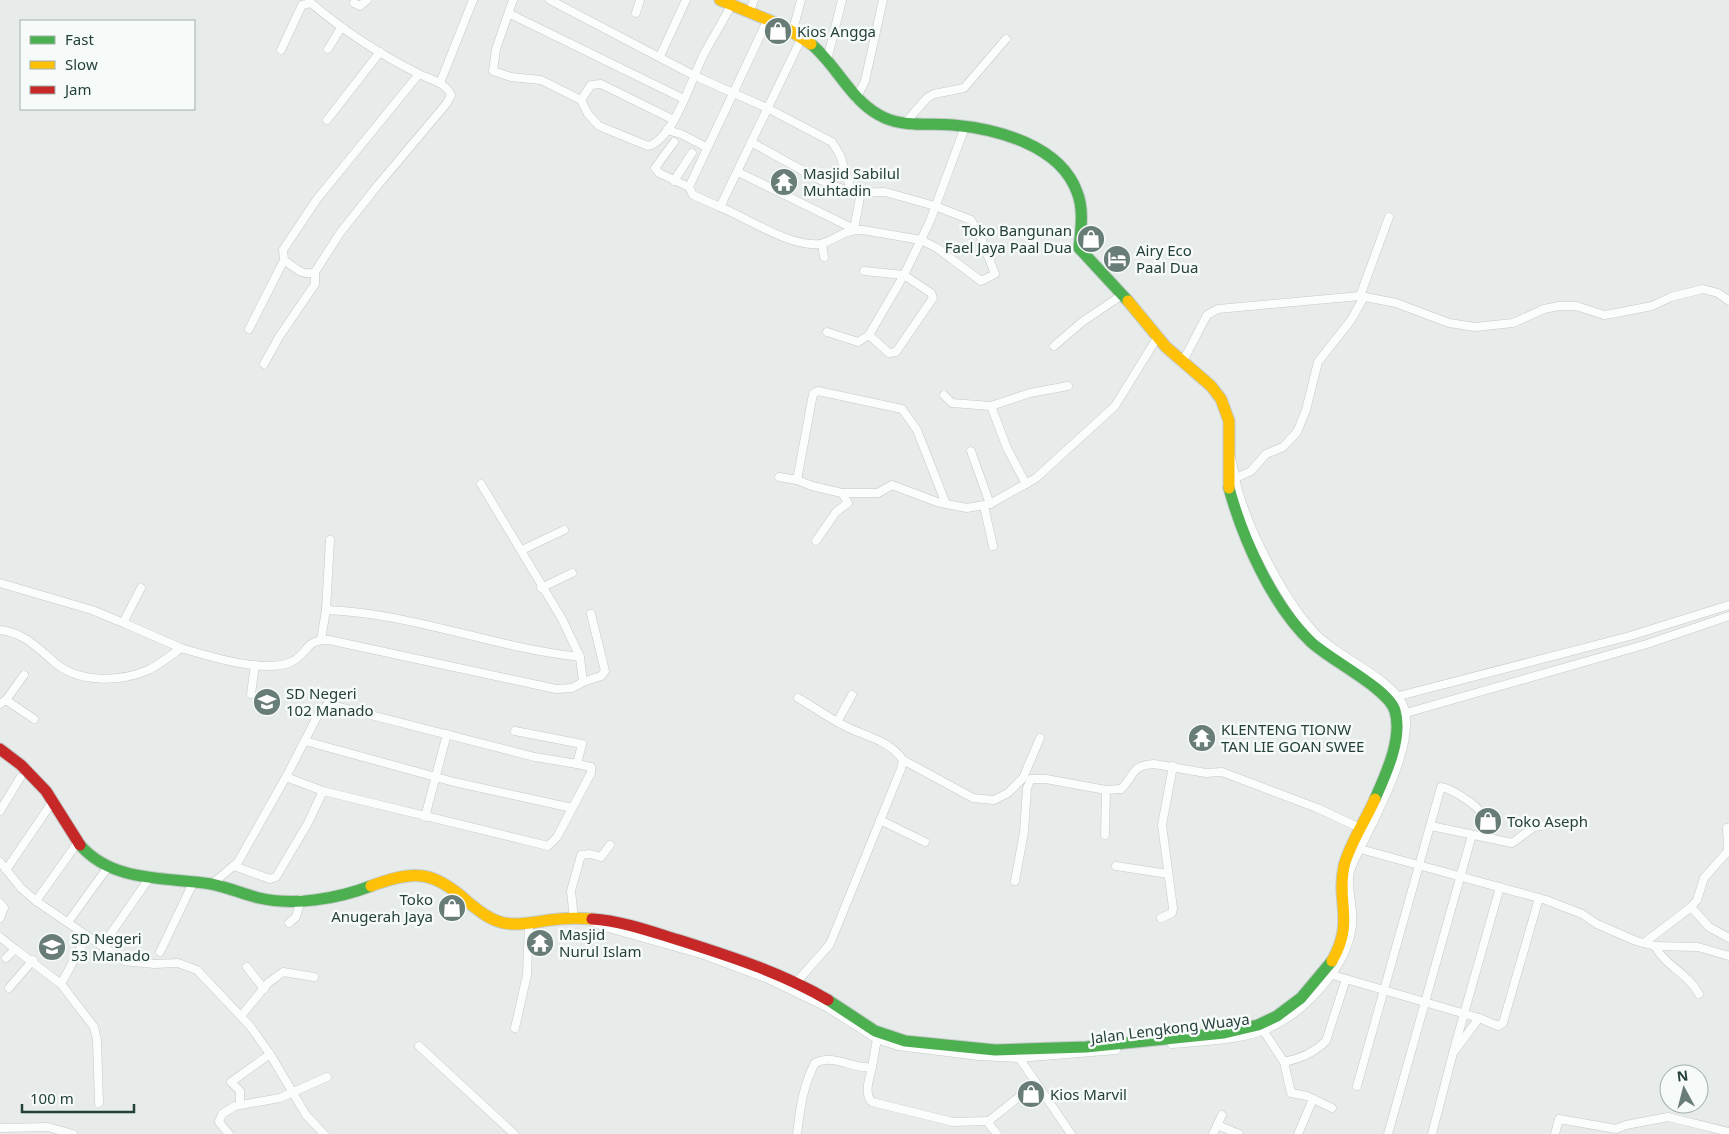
<svg xmlns="http://www.w3.org/2000/svg" width="1729" height="1134" font-family="'Noto Sans',sans-serif">
	<rect width="100%" height="100%" fill="#e7ecea"/>
	<g fill="none" stroke-linecap="round" stroke-linejoin="round">
		<defs>
			<g id="street">
				<path d="M513 0 496 49 493 71 511 77 541 80 581 100 588 114 599 126 648 146C674 139 692 78 703 56 712 38 723 22 731 5"/>
				<path d="M550 0 695 76 767 108 832 142 840 155 852 193"/>
				<path d="M354 3 360 6 367 0"/>
				<path d="M750 11 754 0"/>
				<path d="M636 13 640 0"/>
				<path d="M510 14 684 99"/>
				<path d="M768 19 689 187 693 195 720 207 802 37"/>
				<path d="M793 30 801 0"/>
				<path d="M328 49 341 28"/>
				<path d="M281 50 302 5 311 3C344 31 381 55 419 74 431 80 445 82 451 95L447 103 378 185 340 233 315 272C303 277 294 267 284 260L283 250 317 199 419 74"/>
				<path d="M660 56 686 0"/>
				<path d="M827 60 842 0"/>
				<path d="M440 83 473 0"/>
				<path d="M856 99 865 81 883 0"/>
				<path d="M581 100 591 85 601 84 674 120"/>
				<path d="M327 120 380 52"/>
				<path d="M906 122 927 98 934 94 964 88 1006 39"/>
				<path d="M667 130 681 134 706 147"/>
				<path d="M674 142 655 168 659 173 689 187"/>
				<path d="M738 172 854 229 861 192"/>
				<path d="M674 181 692 153"/>
				<path d="M720 207C748 218 789 247 819 244 834 242 842 229 863 230L921 240 937 248 981 281 995 274 979 233 971 220 935 206 885 192 852 193 816 178 751 142"/>
				<path d="M822 244 824 257"/>
				<path d="M864 271 904 275 931 293 933 298 896 352 889 353 869 335"/>
				<path d="M1360 296 1389 217"/>
				<path d="M249 329 284 260"/>
				<path d="M827 332 858 342 869 335 904 275 930 221 965 127"/>
				<path d="M1054 346 1082 322 1122 295"/>
				<path d="M1182 363 1207 315 1218 309 1360 296 1396 303 1449 323 1475 327 1513 323 1544 309 1559 306H1576L1604 315 1611 314 1652 306 1671 297 1703 289 1718 293 1729 301"/>
				<path d="M264 364 279 337 315 284V272"/>
				<path d="M944 395 952 403 991 406 1030 393 1068 386"/>
				<path d="M991 406 1007 448 1026 484"/>
				<path d="M971 451 990 504"/>
				<path d="M779 477 797 480 813 394 818 391 902 409 917 430 946 504 967 508 990 504 1036 478 1115 406 1157 338"/>
				<path d="M1236 478 1251 471 1266 454 1283 447 1297 432 1306 410 1318 362 1351 320 1364 297"/>
				<path d="M797 480 812 486 842 493"/>
				<path d="M984 506 993 546"/>
				<path d="M816 541 836 512 848 503 842 493H878L892 485 937 502 946 504"/>
				<path d="M522 550 564 530"/>
				<path d="M0 583 92 610 126 624"/>
				<path d="M141 588 125 619 126 624 181 648"/>
				<path d="M541 588 572 573"/>
				<path d="M326 610C413 613 494 648 580 657"/>
				<path d="M0 630C24 633 37 647 54 662 78 683 118 682 146 671 158 666 170 656 181 648 208 656 265 674 291 662 309 654 304 639 329 640L556 689 572 688 583 682 580 657 562 619 481 484"/>
				<path d="M321 640 326 610 330 540"/>
				<path d="M583 682 601 676 605 671 591 614"/>
				<path d="M251 694 255 665"/>
				<path d="M1399 696 1630 636 1729 605"/>
				<path d="M6 700 34 719"/>
				<path d="M0 704 6 700 24 675"/>
				<path d="M1406 713 1647 644 1729 616"/>
				<path d="M837 722 852 695"/>
				<path d="M305 741 454 782 572 808"/>
				<path d="M903 760 973 798 994 800 1008 793 1023 778 1040 738"/>
				<path d="M286 777 319 713 328 704 535 757 577 764 582 744 515 731"/>
				<path d="M0 811 20 778"/>
				<path d="M425 817 447 734"/>
				<path d="M880 820 925 842"/>
				<path d="M1431 826 1512 843 1534 827 1546 825"/>
				<path d="M1727 828 1728 851 1704 878 1697 900 1691 907 1709 927 1729 938"/>
				<path d="M1105 835 1106 790 1121 789C1134 777 1131 765 1154 764L1206 773 1222 772 1317 808 1360 828"/>
				<path d="M1360 849 1546 900 1582 914 1597 924 1636 941 1655 946 1698 947 1729 956"/>
				<path d="M0 862 21 888 36 901 124 961 154 964 178 963 197 970 250 1026 270 1054 306 1115 324 1134"/>
				<path d="M234 866 270 879 276 877 308 823 323 791"/>
				<path d="M1116 866 1168 874"/>
				<path d="M6 870 53 801"/>
				<path d="M1015 881 1024 832 1027 788 1031 779H1046L1106 790"/>
				<path d="M212 884 238 862 286 777 323 791 548 846 557 837 591 773V767L577 764"/>
				<path d="M36 901 78 842"/>
				<path d="M0 903 4 908 0 918"/>
				<path d="M1161 918 1172 913 1173 908 1162 825 1173 766"/>
				<path d="M574 919 571 891 581 855 590 854 601 857 610 845"/>
				<path d="M591 921 605 927 704 955 768 979 828 1008 877 1039 898 1046 979 1056 1019 1058 1116 1050"/>
				<path d="M68 922 108 867"/>
				<path d="M289 923 296 917 301 899"/>
				<path d="M87 936 61 984 94 1027 97 1040 99 1103"/>
				<path d="M0 937 15 949"/>
				<path d="M1644 943 1691 907"/>
				<path d="M103 945 150 877"/>
				<path d="M1655 946C1666 967 1687 972 1699 994"/>
				<path d="M160 952 193 883"/>
				<path d="M6 958 15 949 61 984"/>
				<path d="M247 967 264 989"/>
				<path d="M1329 974 1479 1018"/>
				<path d="M795 984 830 944 901 769 903 760C889 739 862 736 841 724 826 716 812 706 798 698"/>
				<path d="M9 988 33 960"/>
				<path d="M241 1016 268 983 283 972 314 977"/>
				<path d="M515 1028 527 975 529 923"/>
				<path d="M1263 1030 1284 1062 1291 1093 1307 1096 1332 1108"/>
				<path d="M1172 1044C1203 1041 1240 1041 1269 1028 1305 1012 1348 966 1352 925 1354 909 1348 894 1349 878 1349 869 1356 857 1360 849 1376 815 1418 741 1403 705 1393 679 1336 656 1316 634 1286 603 1253 538 1240 497 1235 484 1235 469 1230 455"/>
				<path d="M419 1046 514 1134"/>
				<path d="M1454 1049 1500 887"/>
				<path d="M1018 1056 1071 1134"/>
				<path d="M1284 1062C1299 1059 1315 1052 1326 1041L1346 979"/>
				<path d="M872 1067C870 1078 863 1093 872 1102L953 1122 989 1121"/>
				<path d="M1357 1086 1441 787C1450 788 1476 804 1481 813 1484 818 1483 823 1482 829"/>
				<path d="M240 1104V1091L231 1082 270 1054"/>
				<path d="M1217 1125 1239 1134"/>
				<path d="M0 1128 48 1127 73 1134"/>
				<path d="M229 1134 219 1122 222 1114 235 1106 280 1098 327 1077"/>
				<path d="M797 1134C800 1109 803 1085 815 1063 835 1053 852 1070 872 1067L877 1039"/>
				<path d="M997 1134 989 1124 990 1120 1035 1084"/>
				<path d="M1213 1134 1222 1115"/>
				<path d="M1298 1134 1313 1099"/>
				<path d="M1388 1134 1472 835"/>
				<path d="M1432 1134 1453 1053 1479 1018 1498 1026 1503 1023 1539 898"/>
				<path d="M1555 1134 1559 1119 1616 1129 1626 1125 1668 1117 1729 1132"/>
			</g>
			<g id="fast">
				<path d="M811 44C838 66 851 103 885 118 906 127 930 123 953 125 997 129 1060 145 1077 192 1084 209 1081 230 1079 248L1128 301"/>
				<path d="M1229 488C1243 539 1272 605 1311 642 1330 660 1389 689 1395 711 1403 738 1386 774 1375 799"/>
				<path d="M80 845C113 883 166 877 211 884 227 887 243 894 259 898 294 906 337 899 371 886"/>
				<path d="M828 1000 875 1031 905 1041 995 1050 1086 1047 1224 1033 1258 1025 1277 1016 1301 998 1332 961"/>
			</g>
			<g id="slow">
				<path d="M720 0 783 26 811 44"/>
				<path d="M1128 301 1166 347 1211 386 1221 399 1229 421V488"/>
				<path d="M371 886C414 870 433 870 468 902 479 911 490 920 504 923 519 926 535 922 550 920 564 918 578 918 592 919"/>
				<path d="M1332 961C1355 921 1336 903 1344 866 1350 843 1366 820 1375 799"/>
			</g>
			<g id="jam">
				<path d="M0 749 21 765 46 791 80 845"/>
				<path d="M592 919C623 921 652 932 682 941 732 957 782 973 828 1000"/>
			</g>
		</defs>
		<use href="#street" stroke="#c4c9c7" stroke-width="9"/>
		<use href="#fast" stroke="#c3cac8" stroke-width="13"/>
		<use href="#slow" stroke="#c3cac8" stroke-width="13"/>
		<use href="#jam" stroke="#c3cac8" stroke-width="13"/>
		<use href="#street" stroke="#fbfcfc" stroke-width="8"/>
		<use href="#fast" stroke="#4caf50" stroke-width="11"/>
		<use href="#slow" stroke="#ffc107" stroke-width="11"/>
		<use href="#jam" stroke="#c62828" stroke-width="11"/>
	</g>
	<defs>
		<symbol id="shop-disc" viewBox="-11 -11 22 22"><circle r="9.5" fill="#687c78" stroke="#f6faf8"/><path d="M-5-2.5h2.3a2.7 3.5 0 0 1 5.4 0H5L5.5 6h-11ZM-1.5-2.5h3a1.5 2.3 0 0 0-3 0Z" fill="#fff"/></symbol>
		<symbol id="temple-disc" viewBox="-11 -11 22 22"><circle r="9.5" fill="#687c78" stroke="#f6faf8"/><path d="M0-6L5-2H3V0L6.5 2.5H4V6H1.5V3h-3V6H-4V2.5H-6.5L-3 0V-2H-5Z" fill="#fff"/></symbol>
		<symbol id="hotel-disc" viewBox="-11 -11 22 22"><circle r="9.5" fill="#687c78" stroke="#f6faf8"/><path d="M-6-4.5h1.5V1H6V5H4.5V3h-9V5H-6ZM-4 0a1.8 1.8 0 1 1 3.6 0ZM.5 0V-2.5h3Q6-2.5 6 0Z" fill="#fff"/></symbol>
		<symbol id="school-disc" viewBox="-11 -11 22 22"><circle r="9.5" fill="#687c78" stroke="#f6faf8"/><path d="M0-5L7-2L0 1L-7-2ZM-4 1L0 2.5L4 1V4Q0 6-4 4Z" fill="#fff"/></symbol>
	</defs>
	<g fill-rule="evenodd">
		<use href="#shop-disc" x="762" y="15" width="32" height="32"/>
		<use href="#temple-disc" x="768" y="166" width="32" height="32"/>
		<use href="#shop-disc" x="1075" y="223" width="32" height="32"/>
		<use href="#hotel-disc" x="1101" y="243" width="32" height="32"/>
		<use href="#school-disc" x="251" y="686" width="32" height="32"/>
		<use href="#temple-disc" x="1186" y="722" width="32" height="32"/>
		<use href="#shop-disc" x="1472" y="805" width="32" height="32"/>
		<use href="#shop-disc" x="436" y="892" width="32" height="32"/>
		<use href="#temple-disc" x="524" y="927" width="32" height="32"/>
		<use href="#school-disc" x="36" y="931" width="32" height="32"/>
		<use href="#shop-disc" x="1015" y="1078" width="32" height="32"/>
	</g>
	<g text-anchor="middle" dominant-baseline="central" stroke-width="5" stroke-linejoin="round" paint-order="stroke">
		<g font-size="15" fill="#24403b" stroke="#f6faf8" text-anchor="start">
			<text x="797" y="31">Kios Angga</text>
			<text x="803" y="173">Masjid Sabilul<tspan x="803" dy="17">Muhtadin</tspan></text>
			<text x="1072" y="230" text-anchor="end">Toko Bangunan<tspan x="1072" dy="17">Fael Jaya Paal Dua</tspan></text>
			<text x="1136" y="250">Airy Eco<tspan x="1136" dy="17">Paal Dua</tspan></text>
			<text x="286" y="693">SD Negeri<tspan x="286" dy="17">102 Manado</tspan></text>
			<text x="1221" y="729">KLENTENG TIONW<tspan x="1221" dy="17">TAN LIE GOAN SWEE</tspan></text>
			<text x="1507" y="821">Toko Aseph</text>
			<text x="433" y="899" text-anchor="end">Toko<tspan x="433" dy="17">Anugerah Jaya</tspan></text>
			<text x="559" y="934">Masjid<tspan x="559" dy="17">Nurul Islam</tspan></text>
			<text x="71" y="938">SD Negeri<tspan x="71" dy="17">53 Manado</tspan></text>
			<text x="1050" y="1094">Kios Marvil</text>
		</g>
		<g font-size="15" fill="#24403b" stroke="#f6faf8">
			<text transform="translate(1170 1028) rotate(-7)">Jalan Lengkong Wuaya</text>
		</g>
	</g>
	<rect x="20" y="20" width="175" height="90" fill="#f6faf8" stroke="#a2b0ac"/>
	<rect x="30" y="36" width="25" height="8" fill="#4caf50" stroke="#a2b0ac"/>
	<text x="65" y="45" font-size="15" fill="#24403b">Fast</text>
	<rect x="30" y="61" width="25" height="8" fill="#ffc107" stroke="#a2b0ac"/>
	<text x="65" y="70" font-size="15" fill="#24403b">Slow</text>
	<rect x="30" y="86" width="25" height="8" fill="#c62828" stroke="#a2b0ac"/>
	<text x="65" y="95" font-size="15" fill="#24403b">Jam</text>
	<g transform="translate(1684 1089) rotate(353)"><circle r="24" fill="#f6faf8" stroke="#a2b0ac"/>
	<path d="M0-4L9 19L0 12L-9 19Z" fill="#687c78"/>
	<text y="-8" font-size="14" font-weight="bold" text-anchor="middle" fill="#24403b">N</text>
	</g>
	<path d="M22 1104v8h112v-8" fill="none" stroke="#24403b" stroke-width="2.5"/>
	<text x="30" y="1104" font-size="15" fill="#24403b" stroke="#f6faf8" stroke-width="4" paint-order="stroke">100 m</text>
</svg>
